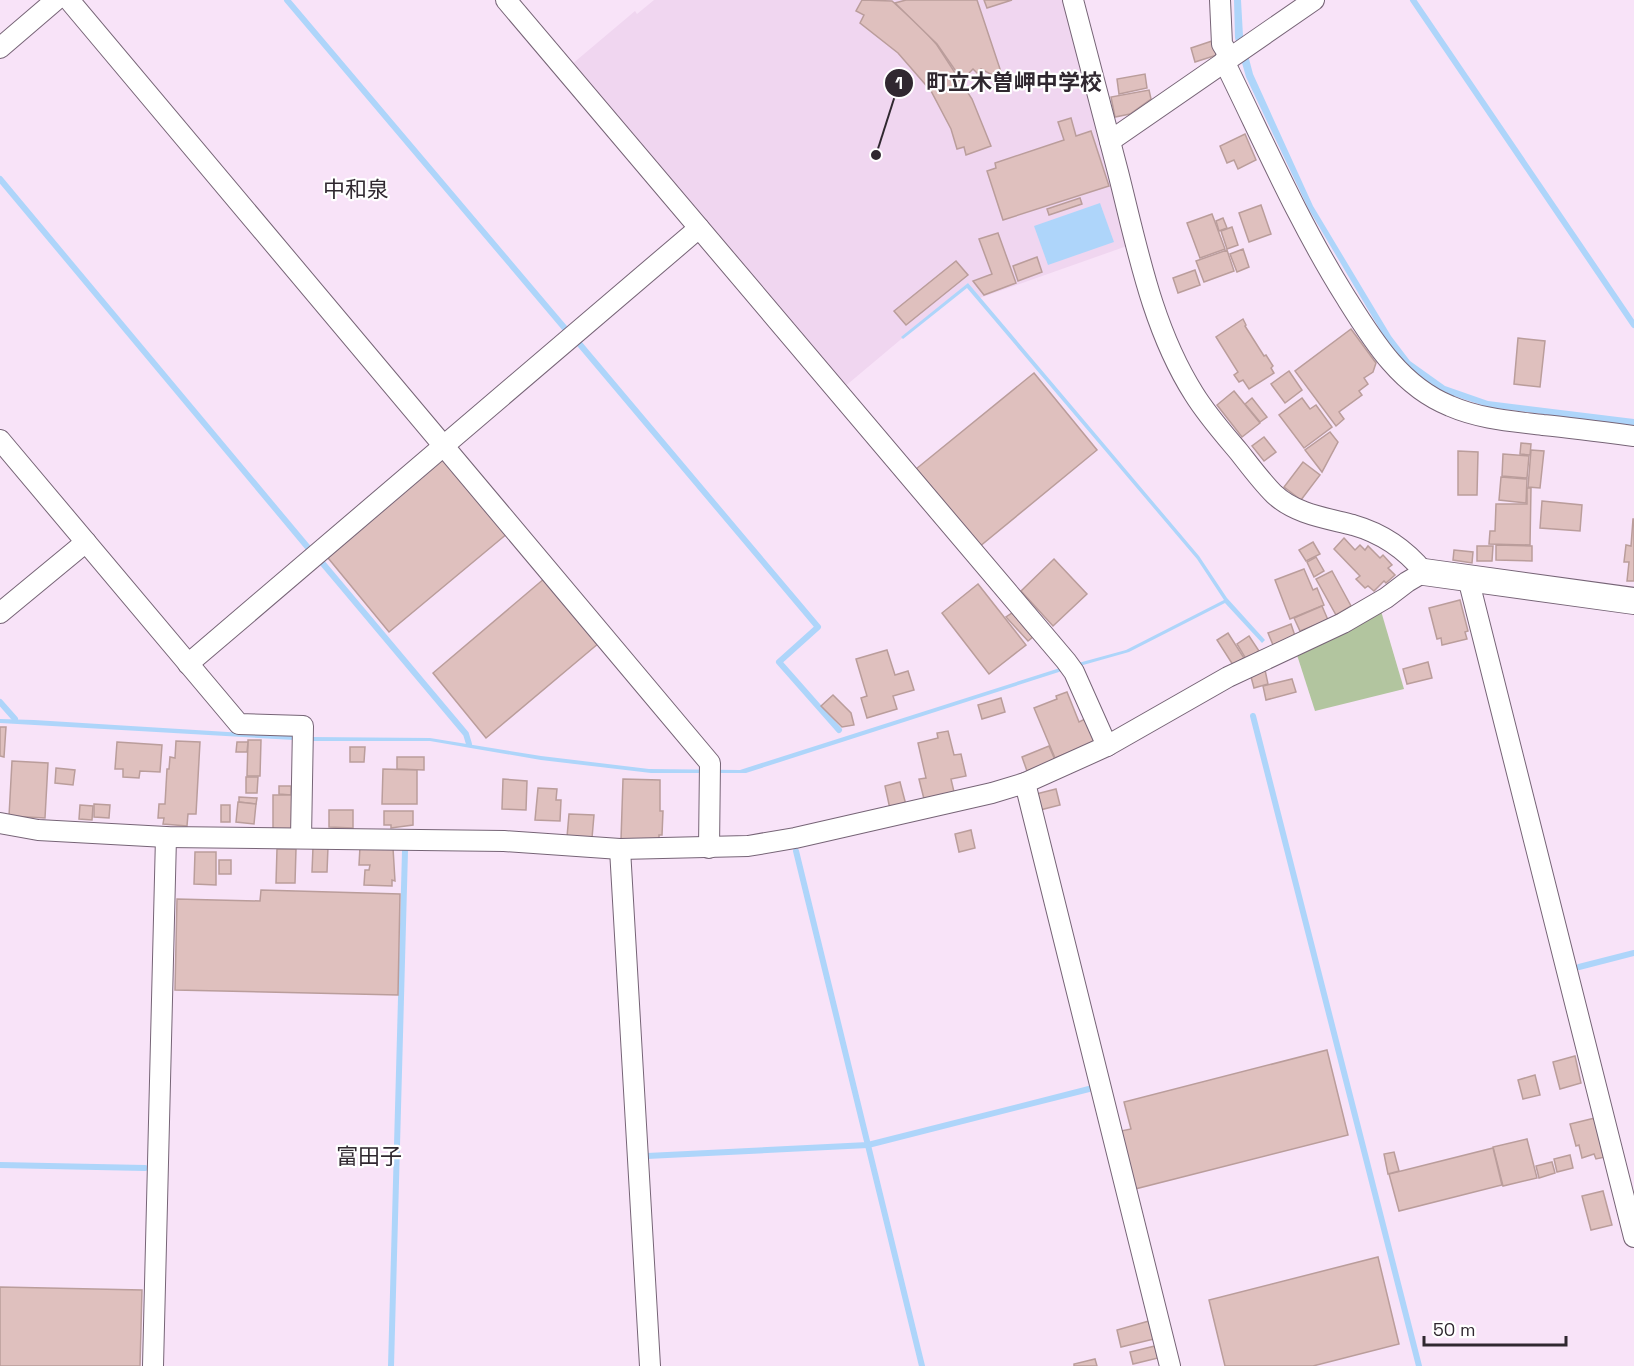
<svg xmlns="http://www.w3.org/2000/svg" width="1634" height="1366" font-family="'Space Grotesk','Noto Sans JP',sans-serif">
	<rect width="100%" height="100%" fill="#f8e3f8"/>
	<path fill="#f0d6f0" d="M654 0H1065L1127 246 980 298 968 283 843 388 571 65 635 11 637 14Z"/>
	<path fill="#b2c59f" d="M1381 611 1404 689 1315 711 1297 655Z"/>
	<g fill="#aed5fa">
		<path d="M1234 0H1241L1243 36 1253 74 1313 206 1391 336 1410 361 1445 386 1488 401 1634 419V426L1488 407 1444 393 1427 382 1406 364 1386 340 1308 208 1246 77 1235 38Z"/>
		<path d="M1100 203 1114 242 1048 265 1034 226Z"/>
		<path d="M968 283 1199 556 1227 598 1265 640 1262 643 1225 603 1129 652 1062 671 746 773H651L541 760 430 741H311L0 723V719L34 720 310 737 430 738 541 756 649 769 740 770 1060 668 1126 650 1224 600 1197 559 967 288 903 339 901 337Z"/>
	</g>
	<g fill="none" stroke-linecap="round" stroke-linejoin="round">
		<g stroke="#aed5fa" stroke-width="6">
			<path d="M287 0 568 332"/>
			<path d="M1413 0 1634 325"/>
			<path d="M0 179 310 550"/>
			<path d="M577 341 818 627 779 662 839 730"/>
			<path d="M319 559 466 734 469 744"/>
			<path d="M0 702 15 719"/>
			<path d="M1253 716 1419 1366"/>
			<path d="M796 851 922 1366"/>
			<path d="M1579 967 1634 953"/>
			<path d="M647 1156 868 1145 1089 1089"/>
			<path d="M0 1165 145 1168"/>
			<path d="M391 1366 405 851"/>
		</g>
	</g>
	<g fill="#dfc0be" stroke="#ba9d9b" stroke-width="1.5">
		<path d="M862 0 892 1 923 29 937 45 972 99 991 146 966 155 964 147 957 149 951 129 931 91 898 53 860 23 864 15 856 11Z"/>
		<path d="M906 0H977L1004 81 981 69 977 73 973 69 962 80 937 44 895 3Z"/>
		<path d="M984 0H1012L987 8Z"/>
		<path d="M1212 41 1217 55 1195 62 1191 48Z"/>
		<path d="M1145 74 1147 88 1119 94 1117 79Z"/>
		<path d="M1149 90 1151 99 1130 114 1115 117 1111 97Z"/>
		<path d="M1071 118 1076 136 1091 131 1109 186 1003 220 987 171 996 168 995 163 1064 140 1058 122Z"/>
		<path d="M1245 134 1256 160 1238 169 1234 160 1227 163 1220 146Z"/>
		<path d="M1080 198 1082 204 1049 215 1047 209Z"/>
		<path d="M1261 205 1271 234 1249 242 1239 213Z"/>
		<path d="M1212 214 1225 249 1200 258 1187 223Z"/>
		<path d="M1223 218 1227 228 1219 231 1216 221Z"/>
		<path d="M1232 227 1238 245 1227 249 1221 231Z"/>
		<path d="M998 233 1016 283 984 295 973 281 992 274 979 239Z"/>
		<path d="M1243 249 1249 267 1237 272 1230 254Z"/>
		<path d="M1227 250 1234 271 1204 282 1196 261Z"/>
		<path d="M1037 257 1042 272 1018 281 1013 266Z"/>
		<path d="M956 261 968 275 906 325 894 311Z"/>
		<path d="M1195 270 1200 285 1178 293 1173 278Z"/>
		<path d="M1243 319 1246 325 1245 326 1264 356 1266 355 1273 366 1271 368 1274 373 1249 389 1243 380 1239 382 1234 375 1238 372 1216 337Z"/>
		<path d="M1351 329 1376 363 1373 372 1364 378 1368 384 1359 391 1362 395 1339 412 1344 419 1336 426 1295 371Z"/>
		<path d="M1518 338 1545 341 1540 387 1514 384Z"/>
		<path d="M1289 371 1302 390 1285 403 1271 384Z"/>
		<path d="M1034 373 1097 450 979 547 916 469Z"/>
		<path d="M1234 391 1260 423 1242 437 1217 405Z"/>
		<path d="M1252 398 1267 417 1260 422 1245 404Z"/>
		<path d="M1302 398 1310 409 1316 405 1332 427 1304 448 1279 415Z"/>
		<path d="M1330 432 1338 442 1322 472 1305 450Z"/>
		<path d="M1264 437 1276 452 1264 461 1252 446Z"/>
		<path d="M1521 443 1531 444 1530 455 1520 454Z"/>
		<path d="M1531 450 1544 451 1540 488 1528 487Z"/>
		<path d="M1458 451 1478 452 1477 495H1458Z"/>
		<path d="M442 454 508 533 389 632 324 553Z"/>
		<path d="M1503 454 1529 456 1527 478 1502 476Z"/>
		<path d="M1303 462 1320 475 1301 500 1284 487Z"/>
		<path d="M1501 477 1527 479 1526 503 1499 500Z"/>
		<path d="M1527 488H1531L1530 545 1489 544 1490 531H1495L1496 504H1527Z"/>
		<path d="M1542 501 1582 505 1580 531 1540 528Z"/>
		<path d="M1633 519H1634V581H1627L1629 562H1624L1626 545 1631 546Z"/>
		<path d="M1344 538 1355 550 1360 545 1365 550 1368 546 1380 558 1383 555 1392 565 1388 568 1395 575 1386 583 1384 581 1374 591 1368 586 1365 588 1356 579 1360 576 1334 549Z"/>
		<path d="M1313 542 1320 554 1306 561 1299 550Z"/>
		<path d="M1496 545 1532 546V561L1496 560Z"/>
		<path d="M1477 546H1493L1492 561H1477Z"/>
		<path d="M1454 550 1473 552 1472 563 1453 560Z"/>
		<path d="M1316 557 1324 571 1314 577 1307 562Z"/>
		<path d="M1054 559 1087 594 1053 626 1021 591Z"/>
		<path d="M1304 569 1313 590 1317 588 1324 605 1290 619 1275 580Z"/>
		<path d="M1332 571 1351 606 1336 615 1316 579Z"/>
		<path d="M545 578 599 643 486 738 433 673Z"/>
		<path d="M978 584 1026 645 989 674 942 613Z"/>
		<path d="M1460 600 1468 631 1465 632 1467 639 1442 645 1441 638 1437 639 1429 608Z"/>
		<path d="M1322 606 1328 620 1300 631 1294 618Z"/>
		<path d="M1012 613 1034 636 1028 641 1006 617Z"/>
		<path d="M1291 624 1295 636 1273 645 1268 633Z"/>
		<path d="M1228 633 1244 658 1233 665 1217 640Z"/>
		<path d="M1249 636 1259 651 1246 659 1237 644Z"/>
		<path d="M887 650 895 675 908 671 914 690 893 696 897 709 867 718 861 698 867 696 856 659Z"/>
		<path d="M1428 662 1432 678 1407 684 1403 669Z"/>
		<path d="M1265 670 1268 684 1254 688 1250 673Z"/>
		<path d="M1292 679 1296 692 1266 700 1263 686Z"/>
		<path d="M1067 692 1079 722 1085 719 1095 742 1055 758 1034 708 1057 699 1056 696Z"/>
		<path d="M833 695 851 713 854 725 842 727 821 706Z"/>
		<path d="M1001 698 1005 712 982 719 978 705Z"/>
		<path d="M0 727H6L4 757 0 756Z"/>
		<path d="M948 731 954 755 961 754 966 776 951 779 954 792 924 799 919 779 926 778 918 743 938 738 937 733Z"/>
		<path d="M248 740H261L260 776H247Z"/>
		<path d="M176 741 200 742 196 814H188L187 826 163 824 164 818H158L159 804H165L167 769H169L170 757 175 758Z"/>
		<path d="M117 742 162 745 160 772 140 771 139 778 123 777V769H115Z"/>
		<path d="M237 742H248L247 752H236Z"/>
		<path d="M1049 746 1055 760 1027 771 1022 757Z"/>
		<path d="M350 747H365L364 762H350Z"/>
		<path d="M397 757H424V770L397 769Z"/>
		<path d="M12 761 48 763 45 818 9 816Z"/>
		<path d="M56 768 75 770 73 785 55 783Z"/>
		<path d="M383 769 417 770V804H382Z"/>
		<path d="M246 777H258L257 793H246Z"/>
		<path d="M503 779 527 781 526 810 502 809Z"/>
		<path d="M623 779 660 780V811H663L662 835H659V841L621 840Z"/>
		<path d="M900 782 906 805 890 809 885 786Z"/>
		<path d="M279 786H291V795L279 794Z"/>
		<path d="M538 788 557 789 556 800H561L560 821 535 820Z"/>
		<path d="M1056 789 1060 805 1040 810 1036 794Z"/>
		<path d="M273 795H293L292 829H273Z"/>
		<path d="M239 797 257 798 256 804 239 802Z"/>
		<path d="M238 802 256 804 254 824 236 822Z"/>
		<path d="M94 804 110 805 109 818 94 817Z"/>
		<path d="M80 805 93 806 92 820 79 819Z"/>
		<rect x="221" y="805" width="9" height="17"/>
		<path d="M329 810H353V828L329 827Z"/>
		<path d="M384 811H413V825L391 828V825H384Z"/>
		<path d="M569 814 594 815 592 838 567 837Z"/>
		<path d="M971 830 975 848 959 852 955 834Z"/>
		<path d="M313 847H328L327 872H312Z"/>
		<path d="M360 847 393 848 395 881 392 880V886L364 885 365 870H369L370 865H359Z"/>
		<path d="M277 849H296L295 883H276Z"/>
		<path d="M195 852H216V885L194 884Z"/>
		<rect x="219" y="860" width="12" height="14"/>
		<path d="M261 890 400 894 398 995 175 990 177 899 260 901Z"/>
		<path d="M1327 1050 1348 1135 1135 1189 1121 1131 1131 1129 1124 1102Z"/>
		<path d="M1575 1056 1581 1083 1560 1089 1553 1062Z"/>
		<path d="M1535 1075 1540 1095 1523 1099 1518 1080Z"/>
		<path d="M1595 1118 1605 1157 1596 1159 1594 1154 1582 1158 1579 1145 1576 1146 1570 1124Z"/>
		<path d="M1527 1139 1537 1178 1503 1186 1493 1147Z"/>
		<path d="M1493 1148 1502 1185 1399 1211 1389 1174Z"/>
		<path d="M1394 1152 1399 1171 1388 1174 1384 1154Z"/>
		<path d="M1570 1155 1573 1168 1557 1172 1554 1159Z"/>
		<path d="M1552 1162 1555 1173 1539 1178 1536 1166Z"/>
		<path d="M1603 1191 1612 1225 1591 1230 1582 1196Z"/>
		<path d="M1378 1257 1399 1344 1313 1366H1225L1209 1300Z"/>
		<path d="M0 1287 142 1290 140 1366H0Z"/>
		<path d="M1149 1321 1154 1339 1121 1347 1117 1330Z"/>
		<path d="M1155 1346 1158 1358 1133 1364 1130 1352Z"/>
		<path d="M1095 1359 1097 1366H1074V1364Z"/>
	</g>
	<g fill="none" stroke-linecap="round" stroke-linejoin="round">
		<defs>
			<g id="minor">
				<path d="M69 0 710 763 709 848"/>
				<path d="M506 0 1066 661 1074 672 1107 746"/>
				<path d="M1220 0 1222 44 1230 57"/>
				<path d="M0 48 56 0"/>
				<path d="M1224 61C1263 140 1298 221 1345 296 1372 339 1400 386 1450 406 1480 419 1511 421 1543 425 1574 428 1604 432 1634 436"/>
				<path d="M1110 141 1314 0"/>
				<path d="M0 440 239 724 303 726 301 838"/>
				<path d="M1468 578 1634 1237"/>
				<path d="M0 613 86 542"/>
				<path d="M188 664 699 228"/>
				<path d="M1025 783 1170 1366"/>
				<path d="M0 823 38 830 166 837 504 841 620 849 748 846 795 838 992 793 1025 783 1107 746 1228 677 1343 623 1386 598 1407 582 1424 572C1406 550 1381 533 1353 525 1326 518 1295 514 1274 494 1261 481 1250 466 1239 452 1223 433 1207 415 1194 394 1152 328 1137 247 1118 172 1103 114 1088 57 1073 0"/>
				<path d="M620 849 650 1366"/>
				<path d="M153 1366 166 837"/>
			</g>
			<path id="tertiary" d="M1424 572 1634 601"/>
		</defs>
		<use href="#minor" stroke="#766476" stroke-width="22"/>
		<use href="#tertiary" stroke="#766476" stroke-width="28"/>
		<use href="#minor" stroke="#fff" stroke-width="20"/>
		<use href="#tertiary" stroke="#fff" stroke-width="26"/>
	</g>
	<g text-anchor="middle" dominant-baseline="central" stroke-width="4.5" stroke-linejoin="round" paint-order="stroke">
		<g font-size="22" fill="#302830" stroke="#fff">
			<text x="356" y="189">中和泉</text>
			<text x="369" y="1156">富田子</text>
		</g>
	</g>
	<path fill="none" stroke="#302830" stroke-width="2" d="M876 155L899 83"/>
	<g fill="#302830" stroke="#fff" stroke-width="2">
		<circle cx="876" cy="155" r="6"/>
		<circle cx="899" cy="83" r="15"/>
	</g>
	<g font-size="18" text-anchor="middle" font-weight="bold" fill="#fff">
		<text x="899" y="89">1</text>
	</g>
	<g font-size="22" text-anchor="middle" font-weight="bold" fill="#302830" stroke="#fff" stroke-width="4.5" stroke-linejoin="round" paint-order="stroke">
		<text x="1014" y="90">町立木曽岬中学校</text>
	</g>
	<path d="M1424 1336v9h142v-9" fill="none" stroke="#302830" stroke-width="3"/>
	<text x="1433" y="1336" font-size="18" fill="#302830" stroke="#ffffff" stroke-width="4.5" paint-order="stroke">50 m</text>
</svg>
